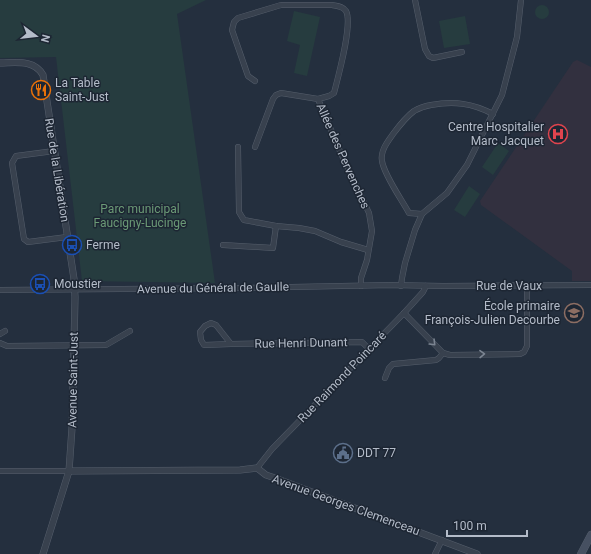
<svg xmlns="http://www.w3.org/2000/svg" width="591" height="554" font-family="Roboto,sans-serif">
	<rect width="100%" height="100%" fill="#242f3e"/>
	<path fill="#32303f" d="M577 60 591 67V281H572V271L481 205 480 201 573 62Z"/>
	<g fill="#263c3f">
		<path d="M0 0H206L177 14 215 283 82 281 56 57 0 58Z"/>
		<circle cx="542" cy="12" r="7"/>
		<path d="M294 11 320 17 307 76 294 73 300 45 287 41Z"/>
		<path d="M465 16 470 44 444 48 439 21Z"/>
		<path d="M498 143 509 151 493 175 482 167Z"/>
		<path d="M469 186 480 194 465 217 454 210Z"/>
	</g>
	<g fill="none" stroke-linecap="round" stroke-linejoin="round">
		<defs>
			<g id="minor">
				<path d="M415 0 425 49 429 56 433 58 462 52"/>
				<path d="M255 81 248 76 232 30 234 22 238 18 281 5H332C337 6 343 6 346 11 353 24 338 77 334 93L329 96 318 99"/>
				<path d="M238 147 239 212 242 217 244 220 276 226 299 228 315 231 341 242 368 250"/>
				<path d="M255 147 273 99 276 95 281 93 318 99 339 149 369 213 372 231 367 260 361 278V286"/>
				<path d="M54 151 16 156 12 163 24 239 28 242 67 237"/>
				<path d="M422 214 409 213C402 200 384 175 382 161 380 151 388 141 393 134 399 126 406 117 414 111 419 108 425 106 431 105 454 101 472 103 493 114"/>
				<path d="M223 245 273 248 276 226"/>
				<path d="M401 286 402 278 405 263 415 230 422 214 447 193 467 165 502 95 517 37 521 0"/>
				<path d="M0 290 242 288 391 285 443 286 591 285"/>
				<path d="M404 313 443 353"/>
				<path d="M0 334 5 331"/>
				<path d="M0 343 7 346 106 345 130 331"/>
				<path d="M231 344 204 345 201 340 200 332 205 326 211 323 216 325 231 344 362 342 369 349"/>
				<path d="M443 353 450 355 520 354 524 352 527 346V286"/>
				<path d="M385 378 389 368 393 364 436 360 439 358 443 353"/>
				<path d="M257 468 272 449 404 313 423 292 426 286"/>
				<path d="M0 471H69"/>
				<path d="M435 554 442 540"/>
			</g>
			<g id="tertiary">
				<path d="M0 63C15 63 34 59 43 75L74 279 75 297 74 345 72 428 69 471 43 554"/>
				<path d="M69 471 240 470 257 468 266 475 272 477 477 554"/>
			</g>
			<path id="secondary" d="M581 554 591 535"/>
		</defs>
		<use href="#minor" stroke="#565f6c" stroke-width="6"/>
		<use href="#tertiary" stroke="#565f6c" stroke-width="7"/>
		<use href="#secondary" stroke="#565f6c" stroke-width="8"/>
		<use href="#minor" stroke="#38414e" stroke-width="5"/>
		<use href="#tertiary" stroke="#38414e" stroke-width="6"/>
		<use href="#secondary" stroke="#465061" stroke-width="7"/>
	</g>
	<defs><path id="oneway-chevron" d="M-2-3.5L2.5 0L-2 3.5" fill="none" stroke-width="1.6" stroke-linecap="round" stroke-linejoin="round"/></defs>
	<g stroke="#7c8592">
		<use href="#oneway-chevron" transform="translate(433 343) rotate(45)"/>
		<use href="#oneway-chevron" transform="translate(482 354) rotate(-1)"/>
	</g>
	<defs>
		<symbol id="restaurant-ring" viewBox="-11 -11 22 22"><circle r="9.5" fill="#1d2633" stroke="#e8710a" stroke-width="1.5"/><path d="M-5-6h1v4h1v-4h1v4h1v-4h1v5L-1.5 .5V6h-2V.5L-5-1ZM5-6V6H3V1.5H1.5Q1.5-4 5-6Z" fill="#e8710a"/></symbol>
		<symbol id="hospital-ring" viewBox="-11 -11 22 22"><circle r="9.5" fill="#1d2633" stroke="#e0444e" stroke-width="1.5"/><path d="M-5-5h3v3.5h4V-5h3V5h-3V1.5h-4V5h-3Z" fill="#e0444e"/></symbol>
		<symbol id="bus-ring" viewBox="-11 -11 22 22"><circle r="9.5" fill="#1d2633" stroke="#1a4fb4" stroke-width="1.5"/><path d="M-5-6H5V4H4V6H2V4H-2V6H-4V4H-5ZM-3.5-4V0h7V-4ZM-3.5 1.2v1.5H-2V1.2ZM2 1.2v1.5H3.5V1.2Z" fill="#1a4fb4"/></symbol>
		<symbol id="school-ring" viewBox="-11 -11 22 22"><circle r="9.5" fill="#1d2633" stroke="#8d6e63" stroke-width="1.5"/><path d="M0-5L7-2L0 1L-7-2ZM-4 1L0 2.5L4 1V4Q0 6-4 4Z" fill="#8d6e63"/></symbol>
		<symbol id="civic-ring" viewBox="-11 -11 22 22"><circle r="9.5" fill="#1d2633" stroke="#5c6f8a" stroke-width="1.5"/><path d="M-.6-6.5H3V-4.5H.6V-3L4-1V1h2V6H-6V1h2V-1L-.6-3ZM-1.2 2.5V6h2.4V2.5Z" fill="#5c6f8a"/></symbol>
	</defs>
	<g fill-rule="evenodd">
		<use href="#restaurant-ring" x="30" y="79" width="22" height="22"/>
		<use href="#hospital-ring" x="547" y="123" width="22" height="22"/>
		<use href="#bus-ring" x="61" y="234" width="22" height="22"/>
		<use href="#bus-ring" x="29" y="273" width="22" height="22"/>
		<use href="#school-ring" x="563" y="302" width="22" height="22"/>
		<use href="#civic-ring" x="332" y="442" width="22" height="22"/>
	</g>
	<g text-anchor="middle" dominant-baseline="central" stroke-width="3" stroke-linejoin="round" paint-order="stroke">
		<g font-size="12" fill="#b4bcc9" stroke="#1d2633" text-anchor="start">
			<text x="55" y="83">La Table<tspan x="55" dy="14">Saint-Just</tspan></text>
			<text x="544" y="127" text-anchor="end">Centre Hospitalier<tspan x="544" dy="14">Marc Jacquet</tspan></text>
			<text x="86" y="245">Ferme</text>
			<text x="54" y="284">Moustier</text>
			<text x="560" y="306" text-anchor="end">École primaire<tspan x="560" dy="14">François-Julien Decourbe</tspan></text>
			<text x="357" y="453">DDT 77</text>
		</g>
		<g font-size="12" fill="#b4bcc9" stroke="#1d2633">
			<text transform="translate(343 156) rotate(66)">Allée des Pervenches</text>
			<text transform="translate(57 170) rotate(81)">Rue de la Libération</text>
			<text x="509" y="286">Rue de Vaux</text>
			<text transform="translate(213 288) rotate(-1)">Avenue du Général de Gaulle</text>
			<text transform="translate(301 343) rotate(-1)">Rue Henri Dunant</text>
			<text transform="translate(342 377) rotate(-46)">Rue Raimond Poincaré</text>
			<text transform="translate(73 380) rotate(-89)">Avenue Saint-Just</text>
			<text transform="translate(346 505) rotate(20)">Avenue Georges Clemenceau</text>
		</g>
		<g font-size="12" fill="#6b9a76" stroke="#1d2633">
			<text x="140" y="209">Parc municipal<tspan x="140" dy="14">Faucigny-Lucinge</tspan></text>
		</g>
	</g>
	<g transform="translate(36 36) rotate(105)" stroke="#1d2633" stroke-width="3" paint-order="stroke">
	<path d="M0-3L7 15L0 10L-7 15Z" fill="#b4bcc9"/>
	<text y="-6" font-size="11" font-weight="bold" text-anchor="middle" fill="#b4bcc9">N</text>
	</g>
	<path d="M447 530v6h80v-6" fill="none" stroke="#b4bcc9" stroke-width="2"/>
	<text x="453" y="530" font-size="12" fill="#b4bcc9" stroke="#1d2633" stroke-width="3" paint-order="stroke">100 m</text>
</svg>
